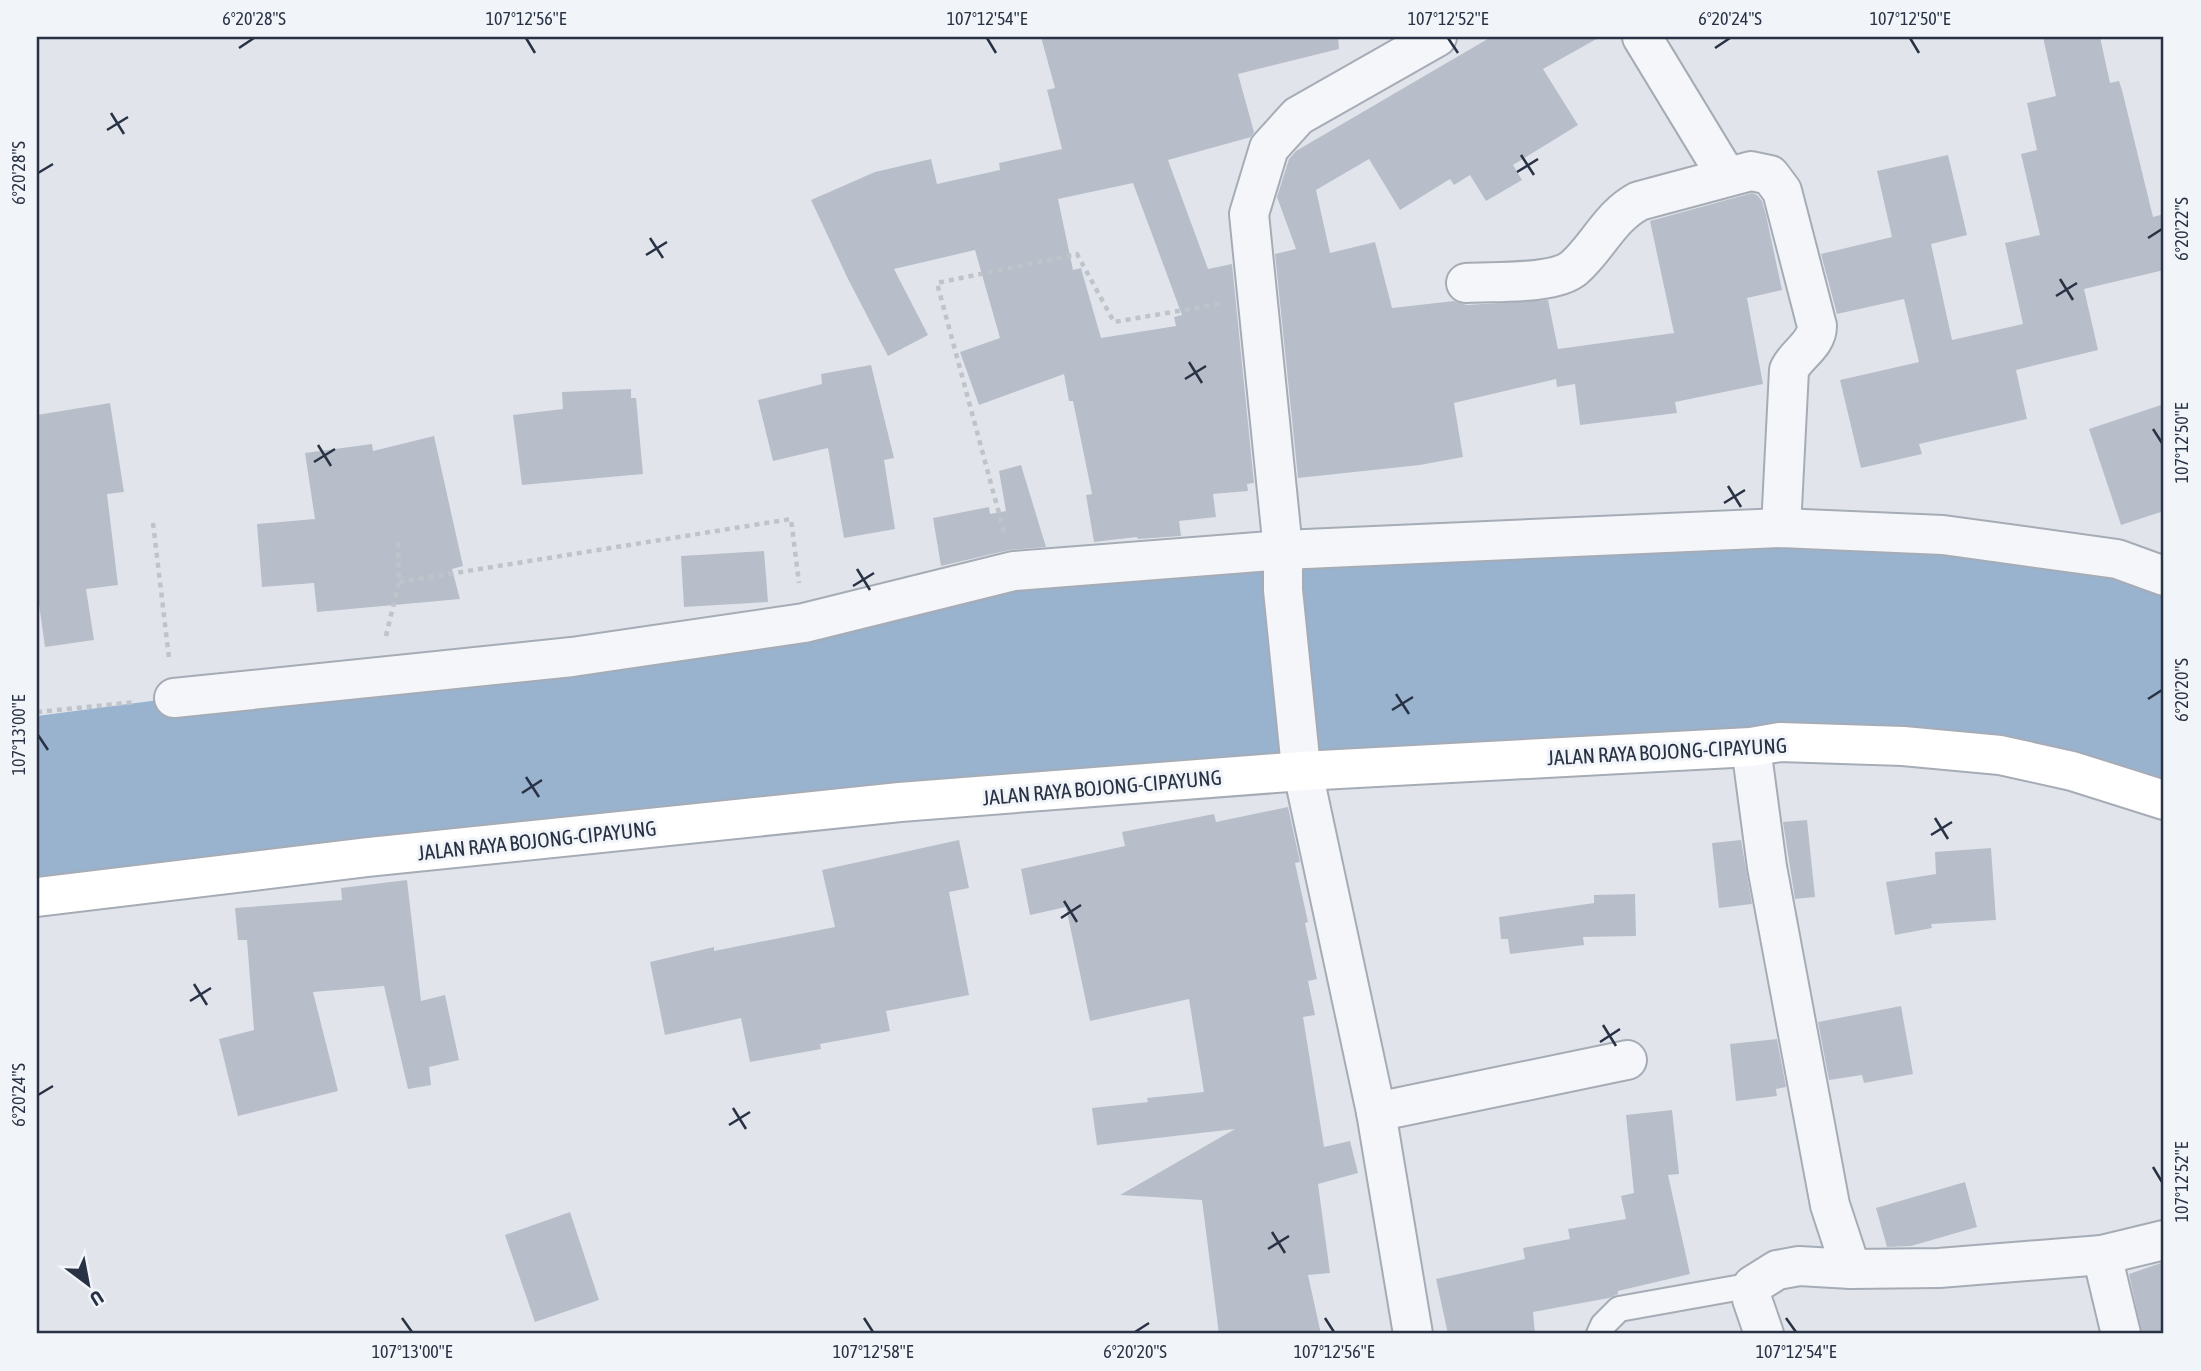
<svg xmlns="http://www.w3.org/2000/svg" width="2201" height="1371" font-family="'Asap Condensed',sans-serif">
	<rect width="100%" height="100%" fill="#e1e5eb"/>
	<path fill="#99b3ce" d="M1781 528 2164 576V800L2000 755 1302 771 37 897V716L174 698 570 657 1014 571Z"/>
	<g fill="#b8bec9" fill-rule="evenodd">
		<path d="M1041 37H1338L1339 49 1238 74 1254 132 1251 137 1168 160 1208 269 1232 264 1254 483 1247 484 1248 491 1213 494 1216 517 1179 521 1181 536 1138 539 1137 537 1094 542 1086 495 1092 494 1073 401H1069L1064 374 979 405 960 352 1000 338 975 250 894 269 928 335 888 356 848 279 811 200 875 172 931 159 937 184 1000 170 999 163 1062 149 1047 90 1055 88ZM1133 183 1182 315 1174 317 1176 326 1101 338 1081 268 1073 270 1058 199Z"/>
		<path d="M1491 37H1600L1543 69 1578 125 1513 165 1522 180 1486 201 1470 175 1454 185 1450 179 1400 210 1369 159 1316 190 1330 253 1375 242 1392 308 1454 301 1467 305 1548 300 1558 349 1674 333 1650 221 1752 193 1757 195 1762 201 1766 215 1782 290 1747 298 1763 384 1675 402 1677 413 1580 425 1575 384 1557 387 1556 379 1454 403 1463 457 1420 465 1298 478 1275 254 1296 249 1277 197 1289 159 1296 151Z"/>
		<path d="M2043 37H2100L2110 83 2119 81 2122 90 2153 217 2164 214V270L2084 289 2098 350 2016 370 2027 419 1919 444 1922 454 1861 468 1840 380 1919 362 1904 299 1837 314 1821 254 1892 237 1877 171 1948 155 1967 235 1931 244 1952 340 2023 324 2005 243 2040 235 2021 154 2037 150 2027 103 2056 96Z"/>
		<path d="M871 365 894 458 884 460 895 529 844 538 828 448 773 461 758 400 822 384 821 374Z"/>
		<path d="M631 389V398H636L643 474 522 485 513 415 563 409 562 392Z"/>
		<path d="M110 403 124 492 107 494 118 585 86 589 94 640 45 647 39 604H37V415Z"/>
		<path d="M2164 404V511L2121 525 2089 429Z"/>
		<path d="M434 436 463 566 452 569 460 599 317 612 314 583 262 587 257 524 315 519 305 453 372 444 373 451Z"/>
		<path d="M1021 465 1046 547 1009 550 941 566 933 518 989 507 990 514 1006 511 999 471Z"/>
		<path d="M764 551 768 602 684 607 681 556Z"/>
		<path d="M1288 807 1300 862 1295 863 1308 922 1305 923 1317 979 1308 981 1315 1015 1303 1017 1324 1147 1350 1141 1358 1173 1318 1184 1330 1273 1308 1275 1321 1334H1219L1202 1200 1120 1195 1235 1129 1097 1145 1092 1108 1148 1102 1147 1098 1204 1092 1189 999 1090 1021 1066 907 1030 915 1021 869 1125 846 1122 832 1214 814 1216 822Z"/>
		<path d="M1807 820 1815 897 1795 899 1783 822Z"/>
		<path d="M959 840 969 888 949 892 969 995 886 1011 890 1031 820 1044 821 1049 750 1062 741 1018 665 1035 650 962 714 947V951L835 927 822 870Z"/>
		<path d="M1741 840 1752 904 1719 908 1712 843Z"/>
		<path d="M1991 848 1996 920 1931 924 1932 928 1895 935 1886 882 1936 874 1935 852Z"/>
		<path d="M407 880 421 1001 445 995 459 1060 429 1067 431 1085 408 1089 384 986 313 992 338 1091 238 1116 219 1039 254 1030 247 940H238L235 908 342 900 341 888Z"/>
		<path d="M1635 894 1636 936 1583 937 1584 945 1510 954 1508 939H1501L1499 917 1594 903V895Z"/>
		<path d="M1901 1006 1913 1074 1864 1083 1862 1075 1829 1080 1818 1022Z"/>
		<path d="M1777 1039 1786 1087 1776 1089 1777 1096 1736 1101 1730 1044Z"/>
		<path d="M1672 1110 1679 1174 1668 1175 1690 1274 1618 1291V1294L1609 1298 1533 1312 1535 1334H1448L1436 1279 1525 1259 1523 1248 1570 1239 1568 1229 1626 1219 1621 1196 1634 1193 1626 1115Z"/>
		<path d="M1965 1182 1977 1227 1911 1246 1887 1247 1876 1208Z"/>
		<path d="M570 1212 599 1300 535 1322 505 1235Z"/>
		<path d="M2164 1262V1334H2142L2129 1274Z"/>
	</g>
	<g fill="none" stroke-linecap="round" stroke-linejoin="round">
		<defs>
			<path id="lane" d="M1599 1334 1603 1325 1619 1309 1753 1285"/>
			<g id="street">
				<path d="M1642 37 1727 177"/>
				<path d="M1466 283C1493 281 1554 285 1574 268 1598 247 1610 216 1639 201L1751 171 1770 175 1782 191 1817 326C1817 345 1796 354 1789 370L1781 528"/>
				<path d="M174 698 572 657 804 623 1014 571 1283 550 1781 528 1943 535 2117 559 2164 576"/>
				<path d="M1751 747 1767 867 1830 1205 1851 1269"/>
				<path d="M1376 1112 1627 1060"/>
				<path d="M2102 1255 2121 1334"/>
				<path d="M1413 1334 1376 1112 1300 758 1283 590V550L1249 214 1269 148 1298 116 1437 37"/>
				<path d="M1764 1334 1752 1299 1753 1285 1777 1270 1799 1266 1851 1269 1939 1268 2102 1255 2164 1240"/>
			</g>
			<path id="secondary" d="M37 897 368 857 900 802 1302 771 1751 747 1780 742 1903 746 2000 755 2072 771 2164 800"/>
		</defs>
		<use href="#lane" stroke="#a6acb6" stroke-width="28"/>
		<use href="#street" stroke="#a6acb6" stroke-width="42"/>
		<use href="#secondary" stroke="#a6acb6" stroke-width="42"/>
		<g stroke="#bfc3ca" stroke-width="4.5" stroke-dasharray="5 5" stroke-linecap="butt">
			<path d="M153 523 169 658"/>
			<path d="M1004 532 937 283 1077 254 1114 322 1219 304"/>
			<path d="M399 582 791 519 799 583"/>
			<path d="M386 636 399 582 398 539"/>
			<path d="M37 712 136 702"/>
		</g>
		<use href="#lane" stroke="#f4f6f9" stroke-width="24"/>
		<use href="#street" stroke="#f4f6f9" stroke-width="38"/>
		<use href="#secondary" stroke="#fff" stroke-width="38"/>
	</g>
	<path fill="none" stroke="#283244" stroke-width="2.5" d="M526 38 535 53M987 38 996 53M1448 38 1458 53M1910 38 1919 53M239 48 254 38M1715 48 1730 38M111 113 124 134M107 130 128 117M1521 155 1534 175M1517 172 1538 159M38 173 53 164M650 238 663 258M2148 238 2162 229M646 255 667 242M2060 279 2073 300M2056 296 2077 283M1189 362 1202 383M1185 379 1206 366M2153 429 2162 443M318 445 331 466M314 462 335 449M1728 486 1741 507M1724 503 1745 490M857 569 870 590M853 586 874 573M1396 694 1409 714M2148 699 2162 690M1392 710 1413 697M38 735 48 750M526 777 539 797M522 793 542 780M1935 818 1948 839M1931 835 1952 822M1064 901 1077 922M1061 918 1081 905M194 984 207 1005M190 1001 211 988M1603 1025 1616 1046M1600 1042 1620 1029M38 1095 53 1086M733 1108 746 1129M729 1125 750 1112M2153 1167 2162 1182M1272 1232 1285 1253M1268 1249 1289 1236M402 1318 412 1332M864 1318 873 1332M1325 1318 1334 1332M1786 1318 1796 1332M1135 1332 1149 1323"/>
	<g text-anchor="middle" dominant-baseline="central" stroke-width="6" stroke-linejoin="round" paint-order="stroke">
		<g font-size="21" fill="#283244" stroke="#f1f4f8">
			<text transform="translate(1667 751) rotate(-3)">JALAN RAYA BOJONG-CIPAYUNG</text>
			<text transform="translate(1102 787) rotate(-5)">JALAN RAYA BOJONG-CIPAYUNG</text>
			<text transform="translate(537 840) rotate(-6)">JALAN RAYA BOJONG-CIPAYUNG</text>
		</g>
	</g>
	<rect width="2201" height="1371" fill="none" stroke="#f1f4f8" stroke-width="77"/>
	<g transform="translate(88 1284) rotate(148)" stroke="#f1f4f8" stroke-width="5" paint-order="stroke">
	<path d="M0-5L12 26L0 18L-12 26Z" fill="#283244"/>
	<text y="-10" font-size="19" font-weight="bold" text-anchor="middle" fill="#283244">U</text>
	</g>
	<rect x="38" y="38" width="2124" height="1294" fill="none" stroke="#283244" stroke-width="2.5"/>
	<g font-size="18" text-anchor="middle" fill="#283244">
		<text x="254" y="25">6°20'28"S</text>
		<text x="526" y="25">107°12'56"E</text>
		<text x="987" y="25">107°12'54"E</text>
		<text x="1448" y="25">107°12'52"E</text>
		<text x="1730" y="25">6°20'24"S</text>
		<text x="1910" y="25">107°12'50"E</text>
		<text transform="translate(19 173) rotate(-90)" y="6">6°20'28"S</text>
		<text transform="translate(2182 229) rotate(-90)" y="6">6°20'22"S</text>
		<text transform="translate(2182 443) rotate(-90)" y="6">107°12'50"E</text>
		<text transform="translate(2182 690) rotate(-90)" y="6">6°20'20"S</text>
		<text transform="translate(19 735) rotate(-90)" y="6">107°13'00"E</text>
		<text transform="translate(19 1095) rotate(-90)" y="6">6°20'24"S</text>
		<text transform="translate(2182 1182) rotate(-90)" y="6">107°12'52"E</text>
		<text x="412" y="1358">107°13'00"E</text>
		<text x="873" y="1358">107°12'58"E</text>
		<text x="1135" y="1358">6°20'20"S</text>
		<text x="1334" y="1358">107°12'56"E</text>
		<text x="1796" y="1358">107°12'54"E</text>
	</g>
</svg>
